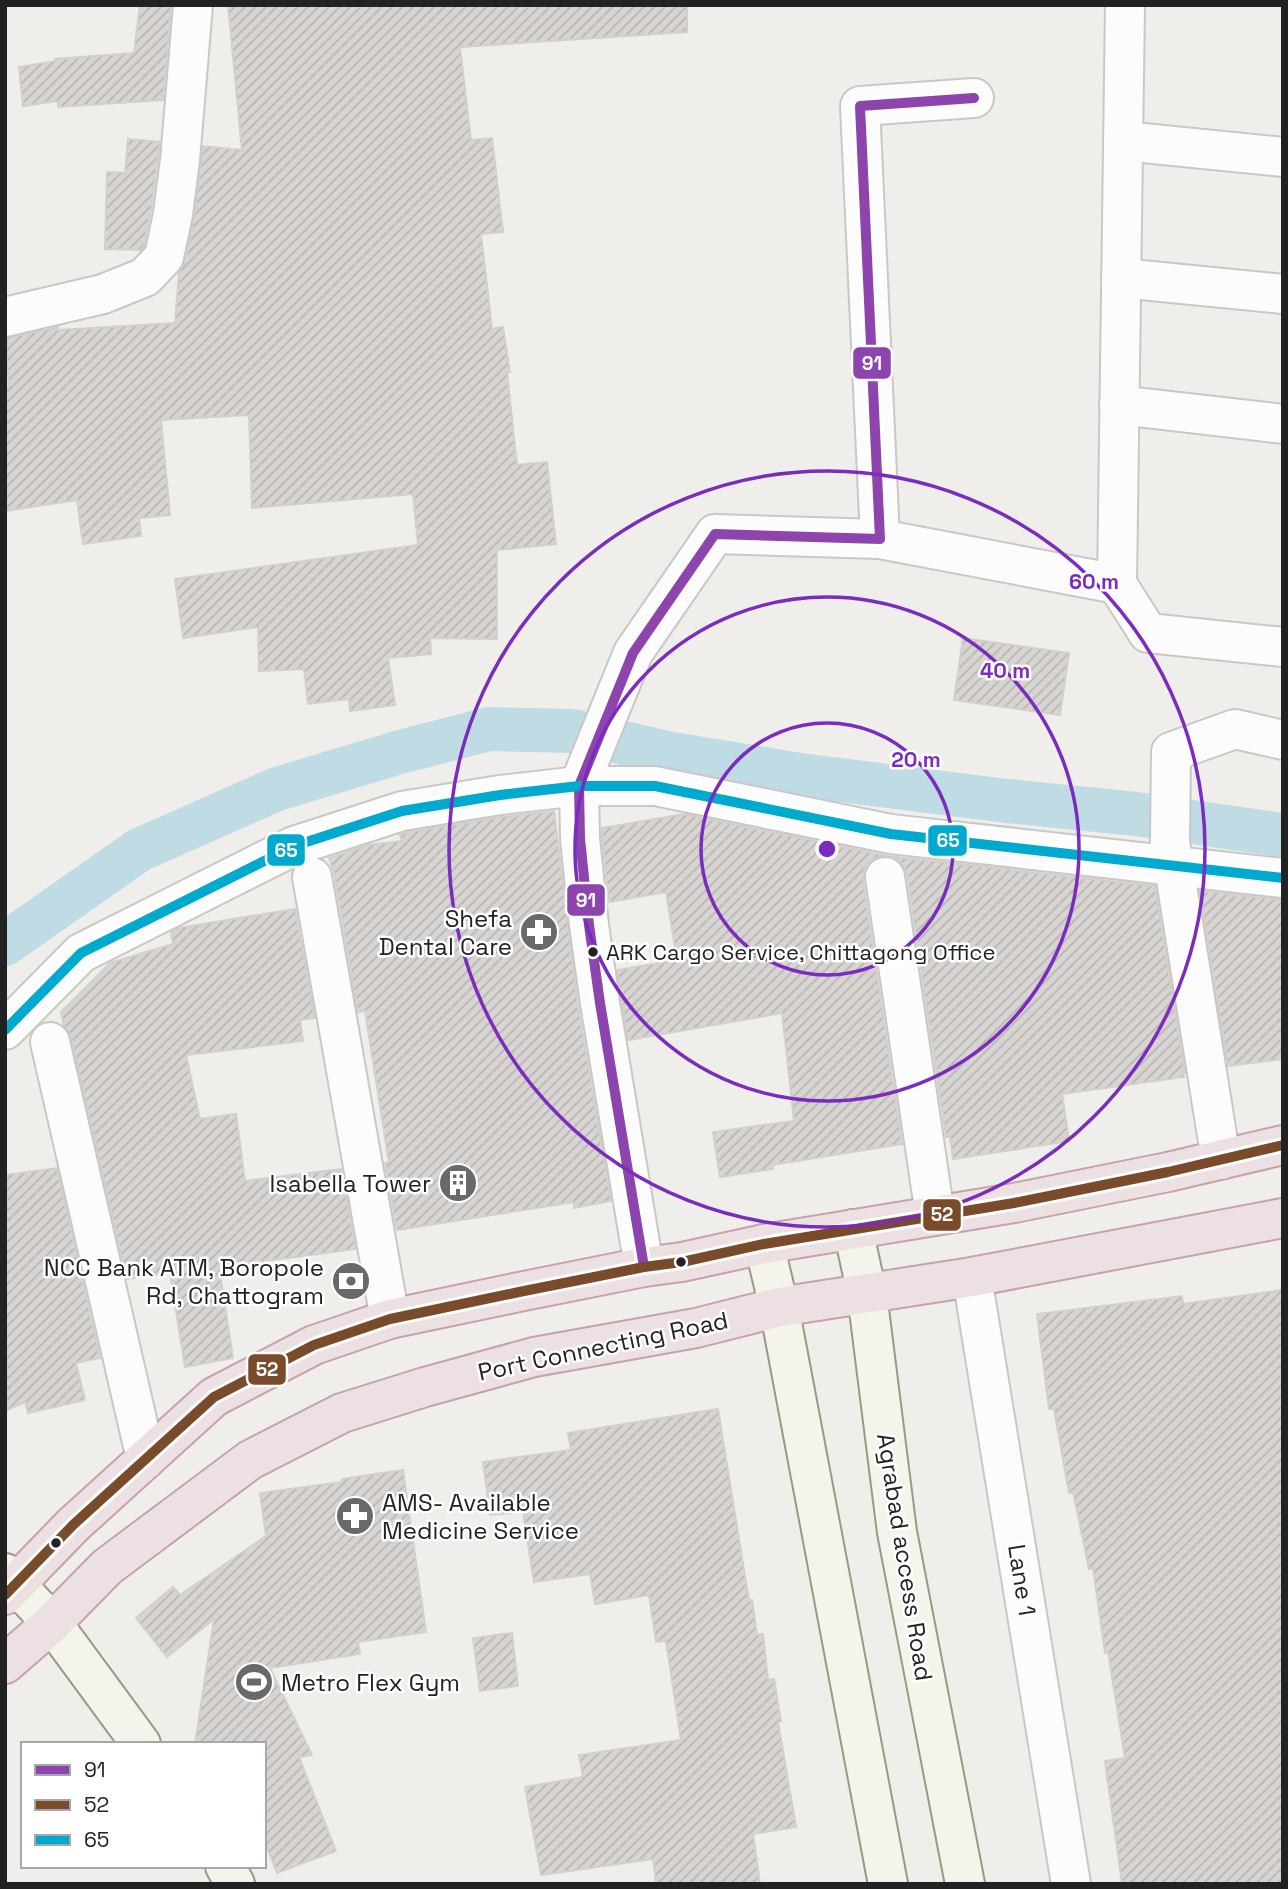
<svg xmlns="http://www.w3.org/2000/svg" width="1288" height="1889" font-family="'Space Grotesk',sans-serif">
	<defs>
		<pattern id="building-hatch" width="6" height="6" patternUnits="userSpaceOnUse" patternTransform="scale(1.75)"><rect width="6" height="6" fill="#d7d4d2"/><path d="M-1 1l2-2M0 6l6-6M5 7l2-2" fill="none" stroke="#b8b6b4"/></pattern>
	</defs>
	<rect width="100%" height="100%" fill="#f0eeeb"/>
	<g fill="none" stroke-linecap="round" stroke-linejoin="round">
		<path stroke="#bfdbe3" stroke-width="44" d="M5 944 139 850 277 789 400 752 489 729 572 731 666 753 800 775 1007 801 1136 814 1283 835"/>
	</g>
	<g fill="url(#building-hatch)" stroke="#d3d0cc" stroke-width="2">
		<path d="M140 5H171L163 100 58 107V101L23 106 19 67 55 61V59L134 53Z"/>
		<path d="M228 5H687V32L460 47 471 140 492 138 503 232 481 234 492 329 503 327 510 372H507L517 465 547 462 556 544 497 550V639L430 638 431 654 388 658 395 705 350 711 349 699 308 704 304 669 259 671 258 627 183 638 175 579 418 545 413 494 252 508 249 415 161 420 170 515 139 518 141 536 83 544 77 500 5 511V387H9L5 338 55 328 58 327V330L175 323 179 273 185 261 194 218 203 146 242 150Z"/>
		<path d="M128 139 160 142 151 210 144 246 141 250 105 249 107 172 125 173Z"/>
		<path d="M963 638 1069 653 1060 715 954 700Z"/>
		<path d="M554 811 578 1006 611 1201 574 1208V1202L397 1230 385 1163H389L365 1011 358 1012 334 873 329 858 367 845 402 841 400 835 407 832 503 817Z"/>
		<path d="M684 814 888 856 1155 886 1185 1073H1183L1184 1077 1062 1094 1069 1141 953 1159 950 1137H946L907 874 902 864 894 857 881 856 871 860 865 868 863 880 902 1144 772 1165 773 1169 720 1177 713 1132 794 1121 782 1013 628 1040 617 970 677 960 666 892 609 902 602 838V828Z"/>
		<path d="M1200 891 1283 900V1059L1228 1066Z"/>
		<path d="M295 909 315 1018 300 1020 303 1041 186 1055 200 1119 236 1114 245 1181 341 1169 356 1249 219 1267 233 1358 185 1367 170 1273 127 1279 71 1037 64 1026 61 1012 110 963 173 944 171 932 179 928Z"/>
		<path d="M57 1168 100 1358 76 1363 85 1400 28 1413 25 1402 5 1411V1175Z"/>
		<path d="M1283 1290V1884H1122L1105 1761 1125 1758 1108 1652 1105 1653 1093 1568 1089 1569 1073 1492 1069 1493 1054 1409H1049L1037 1314 1182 1296 1183 1304Z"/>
		<path d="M718 1409 749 1601 752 1600 757 1635 763 1634 768 1680 774 1679 781 1721 778 1722 796 1827 753 1834 760 1884H656L653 1859 541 1875 525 1787 583 1777 579 1755 681 1740 666 1641 656 1642 649 1595 595 1604 590 1574 534 1582 523 1512 490 1515 483 1462 571 1450 568 1433Z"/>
		<path d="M403 1470 426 1632 358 1642 360 1654 270 1668 312 1755 299 1757 336 1851 277 1873 264 1840V1744H195L214 1619 167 1657 136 1618 173 1587 180 1595 266 1536 260 1493 342 1482V1479Z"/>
		<path d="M512 1633 518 1686 480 1691 473 1638Z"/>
	</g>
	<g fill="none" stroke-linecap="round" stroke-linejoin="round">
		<defs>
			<g id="street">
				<path d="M1123 141 1283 157"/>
				<path d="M1121 278 1283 294"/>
				<path d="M5 317 103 294 145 277 164 257 173 214 180 160 193 5"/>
				<path d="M1119 405 1283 424"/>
				<path d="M880 539 1117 584 1125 5"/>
				<path d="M1117 584 1148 633 1283 647"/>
				<path d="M312 877 390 1319"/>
				<path d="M885 877 935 1215"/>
				<path d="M5 1030 81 953 294 846 402 811 500 795 579 786H655L891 834 1283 878"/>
				<path d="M50 1042 146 1459"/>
				<path d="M1221 1160 1170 842 1171 752 1235 729 1283 740"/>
				<path d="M644 1267 600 1003 589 925 580 839 579 786 633 653 715 534 880 539 860 106 974 98"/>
				<path d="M972 1277 1071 1884"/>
			</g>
			<g id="secondary">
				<path d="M853 1229 867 1294 897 1532 965 1884"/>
				<path d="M764 1244 779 1307 888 1884"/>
				<path d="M5 1573 52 1623 141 1744"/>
				<path d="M225 1866 235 1884"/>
			</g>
			<g id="highway">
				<path d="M5 1595 73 1525 214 1397 314 1345 390 1319 519 1292 644 1267 682 1262 764 1244 1014 1203 1168 1172 1283 1145"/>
				<path d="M5 1664 52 1623 107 1567 250 1460 342 1413 425 1387 534 1357 696 1328 779 1307 972 1277 1283 1218"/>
			</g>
		</defs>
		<use href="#street" stroke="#c9c8c7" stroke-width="42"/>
		<use href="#secondary" stroke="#999a82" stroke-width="42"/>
		<use href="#highway" stroke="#c5a2ac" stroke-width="42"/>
		<use href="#street" stroke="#fdfcfc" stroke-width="38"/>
		<use href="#secondary" stroke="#f4f4ed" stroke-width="38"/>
		<use href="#highway" stroke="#ece0e2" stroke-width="38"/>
		<defs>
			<path id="bus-1" d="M644 1267 600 1003 589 925 580 839 579 786 633 653 715 534 880 539 860 106 974 98"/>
			<path id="bus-2" d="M5 1595 73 1525 214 1397 314 1345 390 1319 519 1292 644 1267 682 1262 764 1244 1014 1203 1168 1172 1283 1145"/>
			<path id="bus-3" d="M5 1030 81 953 294 846 402 811 500 795 579 786H655L891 834 1283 878"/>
		</defs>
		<use href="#bus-1" stroke="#fff" stroke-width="16"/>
		<use href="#bus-2" stroke="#fff" stroke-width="16"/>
		<use href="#bus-3" stroke="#fff" stroke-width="16"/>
		<use href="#bus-1" stroke="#8e44ad" stroke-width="10"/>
		<use href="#bus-2" stroke="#7a4b2a" stroke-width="10"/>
		<use href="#bus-3" stroke="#00a9ce" stroke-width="10"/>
	</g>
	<g fill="none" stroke="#7b2cbf" stroke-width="3.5">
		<circle cx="827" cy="849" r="126"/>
		<circle cx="827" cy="849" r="252"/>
		<circle cx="827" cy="849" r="378"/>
	</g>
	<defs>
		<symbol id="pharmacy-disc" viewBox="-11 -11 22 22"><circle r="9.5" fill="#6a6968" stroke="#fff"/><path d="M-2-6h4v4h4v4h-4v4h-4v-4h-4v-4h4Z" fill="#fff"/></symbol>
		<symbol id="building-disc" viewBox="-11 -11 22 22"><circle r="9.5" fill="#6a6968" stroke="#fff"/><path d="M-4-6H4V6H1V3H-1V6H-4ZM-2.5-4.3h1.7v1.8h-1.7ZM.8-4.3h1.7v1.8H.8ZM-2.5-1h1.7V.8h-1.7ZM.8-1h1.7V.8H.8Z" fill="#fff"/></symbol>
		<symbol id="bank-disc" viewBox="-11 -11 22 22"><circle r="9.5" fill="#6a6968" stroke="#fff"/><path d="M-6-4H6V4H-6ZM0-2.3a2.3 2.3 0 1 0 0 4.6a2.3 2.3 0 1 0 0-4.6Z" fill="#fff"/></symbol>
		<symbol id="stadium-disc" viewBox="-11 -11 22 22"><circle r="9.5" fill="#6a6968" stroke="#fff"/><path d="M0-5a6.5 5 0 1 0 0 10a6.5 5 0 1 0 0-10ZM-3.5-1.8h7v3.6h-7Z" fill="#fff"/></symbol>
	</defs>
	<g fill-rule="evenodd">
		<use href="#pharmacy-disc" x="517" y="910" width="44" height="44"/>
		<use href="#building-disc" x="436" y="1161" width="44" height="44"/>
		<use href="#bank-disc" x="329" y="1259" width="44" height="44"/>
		<use href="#pharmacy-disc" x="333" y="1494" width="44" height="44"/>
		<use href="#stadium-disc" x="232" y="1660" width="44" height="44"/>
	</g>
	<g fill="#222" stroke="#fff" stroke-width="2.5">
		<circle cx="593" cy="952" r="6"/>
		<circle cx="681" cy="1262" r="6"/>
		<circle cx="56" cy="1543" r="6"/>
	</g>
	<g text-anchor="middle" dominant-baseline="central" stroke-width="5" stroke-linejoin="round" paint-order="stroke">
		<g font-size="22" fill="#222" stroke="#fff" text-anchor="start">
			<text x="606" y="952">ARK Cargo Service, Chittagong Office</text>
		</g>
		<g font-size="24" fill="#222" stroke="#fff" text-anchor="end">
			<text x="512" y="918">Shefa<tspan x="512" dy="28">Dental Care</tspan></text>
			<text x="431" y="1183">Isabella Tower</text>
			<text x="324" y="1267">NCC Bank ATM, Boropole<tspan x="324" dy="28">Rd, Chattogram</tspan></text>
			<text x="382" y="1502" text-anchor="start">AMS- Available<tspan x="382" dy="28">Medicine Service</tspan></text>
			<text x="281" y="1682" text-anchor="start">Metro Flex Gym</text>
		</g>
		<g font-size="24" fill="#222" stroke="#fff">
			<text transform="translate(603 1346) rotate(-12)">Port Connecting Road</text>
			<text transform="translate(905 1557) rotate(81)">Agrabad access Road</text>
			<text transform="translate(1022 1580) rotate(81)">Lane 1</text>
		</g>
	</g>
	<circle cx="827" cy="849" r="10" fill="#7b2cbf" stroke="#fff" stroke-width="3.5"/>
	<g font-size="21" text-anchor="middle" font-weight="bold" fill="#7b2cbf" stroke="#fff" stroke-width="5" stroke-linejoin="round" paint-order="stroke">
		<text x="1094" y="589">60 m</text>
		<text x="1005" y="678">40 m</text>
		<text x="916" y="767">20 m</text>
	</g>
	<g stroke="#fff" stroke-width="2.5">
		<rect x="852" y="346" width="40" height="34" rx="7" fill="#8e44ad"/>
		<rect x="927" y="824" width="41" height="33" rx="7" fill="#00a9ce"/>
		<rect x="266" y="833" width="40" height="34" rx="7" fill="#00a9ce"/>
		<rect x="566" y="883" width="40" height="34" rx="7" fill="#8e44ad"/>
		<rect x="922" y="1198" width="40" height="34" rx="7" fill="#7a4b2a"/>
		<rect x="247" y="1353" width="40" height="33" rx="7" fill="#7a4b2a"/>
	</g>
	<g font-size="19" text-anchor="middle" font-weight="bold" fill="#fff">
		<text x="872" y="370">91</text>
		<text x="948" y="847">65</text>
		<text x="286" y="857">65</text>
		<text x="586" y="907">91</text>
		<text x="942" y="1221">52</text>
		<text x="267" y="1376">52</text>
	</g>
	<rect width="1288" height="1889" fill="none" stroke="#222222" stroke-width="14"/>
	<rect x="21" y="1742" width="245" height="126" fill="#ffffff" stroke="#a7a7a7" stroke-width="2"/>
	<rect x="35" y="1765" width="35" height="10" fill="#8e44ad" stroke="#a7a7a7" stroke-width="2"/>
	<text x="84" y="1777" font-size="21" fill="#222222">91</text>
	<rect x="35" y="1800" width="35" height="10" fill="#7a4b2a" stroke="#a7a7a7" stroke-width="2"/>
	<text x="84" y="1812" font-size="21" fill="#222222">52</text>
	<rect x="35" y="1835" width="35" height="10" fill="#00a9ce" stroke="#a7a7a7" stroke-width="2"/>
	<text x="84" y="1847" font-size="21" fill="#222222">65</text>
</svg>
